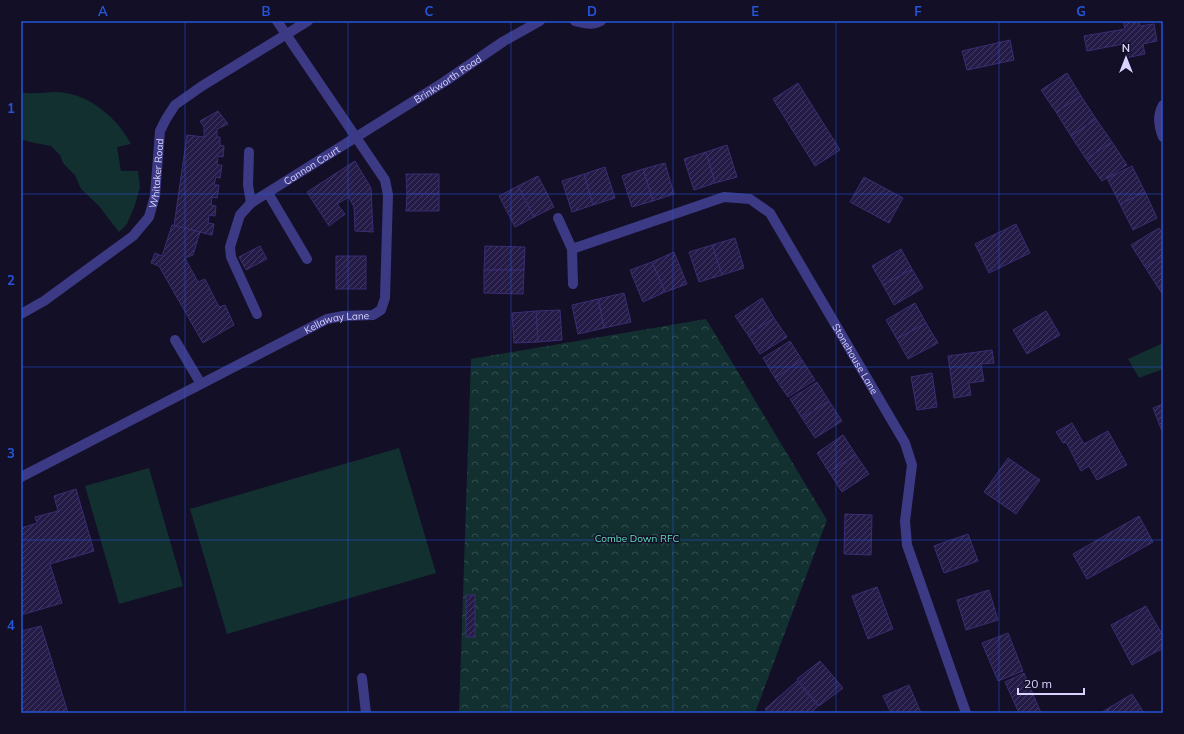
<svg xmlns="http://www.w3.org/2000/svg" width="1184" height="734" font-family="Mulish,sans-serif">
	<defs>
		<pattern id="forest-crowns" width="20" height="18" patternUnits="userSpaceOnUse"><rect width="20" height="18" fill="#12302f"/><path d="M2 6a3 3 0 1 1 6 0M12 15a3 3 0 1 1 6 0" fill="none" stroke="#344d4e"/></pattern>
		<pattern id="building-hatch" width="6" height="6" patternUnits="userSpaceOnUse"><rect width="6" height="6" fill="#241b47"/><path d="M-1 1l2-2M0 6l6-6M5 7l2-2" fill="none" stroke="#433b63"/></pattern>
	</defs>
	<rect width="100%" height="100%" fill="#130f26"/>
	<g fill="#12302f">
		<path d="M21 92C33 95 43 92 55 92 87 92 117 117 131 144L117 147 121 171H138L140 187 135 205 127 224 119 232 99 206 81 189 75 175 63 163 60 155 51 146 30 142 21 139Z"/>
		<path d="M1163 343V369L1139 378 1128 359Z"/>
		<path d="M399 448 436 573 227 634 190 509Z"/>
		<path d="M149 468 183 586 119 604 85 486Z"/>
	</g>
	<path fill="url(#forest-crowns)" d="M706 319 827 520 755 713H459L471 359Z"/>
	<g fill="url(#building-hatch)" stroke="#3b2d73">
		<path d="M1123 21H1139L1140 26 1154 24 1157 41 1143 44 1145 54 1126 58 1123 44 1087 51 1084 36 1125 29Z"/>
		<path d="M1010 40 1014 60 967 70 962 51Z"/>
		<path d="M1067 73 1081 96 1056 112 1041 90Z"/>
		<path d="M798 83 840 150 815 166 773 99Z"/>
		<path d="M1081 96 1096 119 1071 136 1056 112Z"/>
		<path d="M218 111 228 124 217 129V137H220V145L224 146 223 157 218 156 217 165H222L220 178 216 177 214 185H219L217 198 212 197 211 205 216 206 215 216 209 215 208 223 214 224 212 235 174 226 187 135 204 137V127L200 121Z"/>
		<path d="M1096 119 1112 142 1086 159 1071 136Z"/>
		<path d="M1112 142 1127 165 1102 181 1086 159Z"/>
		<path d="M727 145 737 177 715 183 706 152Z"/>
		<path d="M706 152 715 183 694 190 684 159Z"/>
		<path d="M355 161 371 188 373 232 355 231 354 207 349 197 337 204 345 214 329 226 307 192Z"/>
		<path d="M665 163 674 194 653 201 643 169Z"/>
		<path d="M1132 166 1145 192 1120 204 1107 178Z"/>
		<path d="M605 167 615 198 593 205 584 174Z"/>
		<path d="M643 169 653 201 632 207 622 176Z"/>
		<path d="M406 174H439V194H407Z"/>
		<path d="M584 174 593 205 572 212 562 181Z"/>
		<path d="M538 176 554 207 534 217 518 186Z"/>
		<path d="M864 177 903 198 889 223 850 202Z"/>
		<path d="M518 186 534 217 515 227 499 196Z"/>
		<path d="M1145 192 1157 218 1133 230 1120 204Z"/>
		<path d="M407 194H439V211H406Z"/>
		<path d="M1016 224 1030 253 989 273 975 244Z"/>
		<path d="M172 225 200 232 193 255 185 258 198 282 205 279 219 307 225 305 234 325 203 343 159 266 151 263 155 253 162 256Z"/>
		<path d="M1159 228 1163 235V256L1145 267 1131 245Z"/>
		<path d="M735 238 744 268 722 275 712 245Z"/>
		<path d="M712 245 722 275 699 282 689 252Z"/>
		<path d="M260 246 267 259 246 270 239 257Z"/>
		<path d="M485 246 525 247 524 270H484Z"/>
		<path d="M901 249 912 269 883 285 872 266Z"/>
		<path d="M674 252 687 284 665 292 652 262Z"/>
		<rect x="336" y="256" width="30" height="33"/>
		<path d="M1163 256V286L1159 289 1145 267Z"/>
		<path d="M652 262 665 292 643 302 630 270Z"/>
		<path d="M912 269 923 288 894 305 883 285Z"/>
		<path d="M484 270H524L523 294 484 293Z"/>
		<path d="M1163 286V295L1159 289Z"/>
		<path d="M624 293 631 322 604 328 598 299Z"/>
		<path d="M762 298 774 318 748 335 735 316Z"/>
		<path d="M598 299 604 328 578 334 572 305Z"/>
		<path d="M915 303 926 323 897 339 886 320Z"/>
		<path d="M560 310 562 340 538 342 536 311Z"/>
		<path d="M536 311 538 342 514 343 512 313Z"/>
		<path d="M1046 311 1060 335 1027 354 1013 330Z"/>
		<path d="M774 318 787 337 760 354 748 335Z"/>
		<path d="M926 323 938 343 908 359 897 339Z"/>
		<path d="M790 341 802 360 775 378 763 358Z"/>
		<path d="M992 350 994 363 981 364 984 381 969 383 971 395 954 398 948 356Z"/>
		<path d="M802 360 815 380 788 397 775 378Z"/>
		<path d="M932 373 937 407 917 410 911 377Z"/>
		<path d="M817 382 829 401 802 418 790 399Z"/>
		<path d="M829 401 842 421 815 438 802 418Z"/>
		<path d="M1163 404V430L1162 431 1153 408Z"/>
		<path d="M1072 423 1084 444 1108 431 1127 465 1097 480 1089 466 1081 471 1066 442 1063 443 1056 432Z"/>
		<path d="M843 435 856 455 829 472 817 453Z"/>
		<path d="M856 455 869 474 842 492 829 472Z"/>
		<path d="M1008 458 1040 480 1016 514 984 492Z"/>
		<path d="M76 489 94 551 50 564 62 603 21 615V528L37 523 35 517 58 511 54 496Z"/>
		<path d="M845 514 872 515 871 555 844 554Z"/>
		<path d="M1139 516 1153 542 1087 579 1073 554Z"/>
		<path d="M968 534 978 561 944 573 934 546Z"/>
		<path d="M877 587 893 629 868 639 852 596Z"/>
		<path d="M989 590 998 620 966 630 957 600Z"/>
		<rect x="466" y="595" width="9" height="42"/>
		<path d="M1146 606 1163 636V648L1132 665 1111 625Z"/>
		<path d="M41 626 68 713H21V631Z"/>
		<path d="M1008 633 1023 671 998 681 982 643Z"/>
		<path d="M820 661 843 688 819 706 797 679Z"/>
		<path d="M1024 673 1041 713H1019L1005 682Z"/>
		<path d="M797 681 818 706 811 713H769L765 709Z"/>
		<path d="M909 685 921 713H891L883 696Z"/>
		<path d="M1132 694 1144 713H1110L1107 709Z"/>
		<path d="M1107 709 1110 713H1101Z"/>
	</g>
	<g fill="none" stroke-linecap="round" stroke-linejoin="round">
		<g stroke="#3d3a85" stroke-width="10">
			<path d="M575 21C584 23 592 26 601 21"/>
			<path d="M1163 105C1157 115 1159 127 1163 137"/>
			<path d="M249 152 248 185 251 203"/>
			<path d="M268 193 307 259"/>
			<path d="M558 218 572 249 573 284"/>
			<path id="s1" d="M572 249 724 197 750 199 770 213 905 443 912 465 905 521 907 545 966 713"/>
			<path id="s2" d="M21 314 44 301 133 236 149 217 155 196 160 131 166 119 175 105 202 86 308 21"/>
			<path id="s3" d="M257 314 231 257 230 247 240 215 251 203 444 82 504 41 540 21"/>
			<path d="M175 340 201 384"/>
			<path id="s4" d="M21 477 327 319 343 316 373 315 381 310 385 298 388 195 385 180 277 21"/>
			<path d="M362 678 366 713"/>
		</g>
	</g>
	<path fill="none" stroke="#2655da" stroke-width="1" stroke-opacity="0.55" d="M185 21V713M348 21V713M511 21V713M673 21V713M836 21V713M999 21V713M21 194H1163M21 367H1163M21 540H1163"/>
	<g text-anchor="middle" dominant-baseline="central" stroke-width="3" stroke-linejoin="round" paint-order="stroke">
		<g font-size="10" fill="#d9d4ff" stroke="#130f26">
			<text stroke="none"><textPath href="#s3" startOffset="355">Brinkworth Road</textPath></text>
			<text stroke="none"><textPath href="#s3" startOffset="194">Cannon Court</textPath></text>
			<text stroke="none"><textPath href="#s2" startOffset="206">Whitaker Road</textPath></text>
			<text stroke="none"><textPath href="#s4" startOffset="353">Kellaway Lane</textPath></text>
			<text stroke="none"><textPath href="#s1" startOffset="380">Stonehouse Lane</textPath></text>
		</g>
		<g font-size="10" fill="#5fe0c0" stroke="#130f26">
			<text x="637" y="538">Combe Down RFC</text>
		</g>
	</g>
	<rect width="1184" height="734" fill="none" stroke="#130f26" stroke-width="44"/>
	<g transform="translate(1126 58)" stroke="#130f26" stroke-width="3" paint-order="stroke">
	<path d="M0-3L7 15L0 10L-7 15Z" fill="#d9d4ff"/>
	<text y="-6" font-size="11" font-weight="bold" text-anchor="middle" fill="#d9d4ff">N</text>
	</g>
	<path d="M1018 688v6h66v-6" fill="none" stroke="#d9d4ff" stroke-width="2"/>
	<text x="1024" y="688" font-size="12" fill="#d9d4ff" stroke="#130f26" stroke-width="3" paint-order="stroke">20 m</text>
	<rect x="22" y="22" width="1140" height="690" fill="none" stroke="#2655da" stroke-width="1.5"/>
	<g font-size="13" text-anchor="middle" font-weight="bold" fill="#2655da">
		<text x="103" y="16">A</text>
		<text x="266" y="16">B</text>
		<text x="429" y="16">C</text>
		<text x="592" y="16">D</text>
		<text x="755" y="16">E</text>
		<text x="918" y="16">F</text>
		<text x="1081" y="16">G</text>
		<text x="11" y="113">1</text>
		<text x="11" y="285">2</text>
		<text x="11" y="458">3</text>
		<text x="11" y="630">4</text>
	</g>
</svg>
